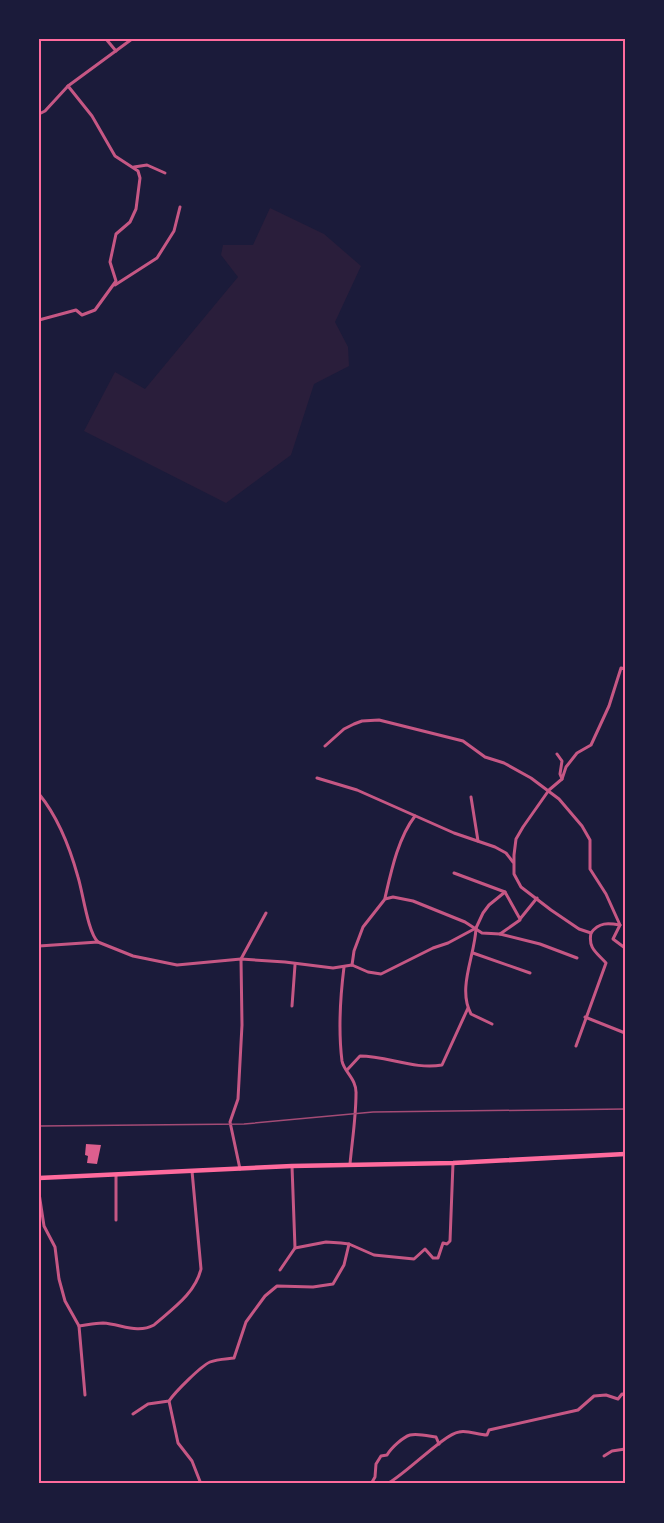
<svg xmlns="http://www.w3.org/2000/svg" width="664" height="1523" font-family="Signika,sans-serif">
	<rect width="100%" height="100%" fill="#1b1b3a"/>
	<path fill="#2a1e3b" d="M270 208 324 234 361 266 335 322 348 347 349 366 314 384 291 455 226 503 84 431 115 372 145 389 238 277 221 255 223 245H253Z"/>
	<path fill="#dd5f8e" d="M86 1144 101 1145 97 1164 87 1163 88 1156 85 1155Z"/>
	<g fill="none" stroke-linecap="round" stroke-linejoin="round">
		<g stroke="#c65784" stroke-width="3">
			<path d="M106 39 116 51"/>
			<path d="M39 114 45 111 68 86 132 39"/>
			<path d="M134 167 147 165 165 173"/>
			<path d="M115 285 157 258 174 231 180 207"/>
			<path d="M39 320 76 310 82 315 95 310 116 281 110 262 116 234 130 222 136 209 140 178 138 171 115 156 92 116 68 86"/>
			<path d="M625 669 621 668 609 706 591 745 577 753 566 767 562 779 549 790 523 827 516 839 514 855V874L521 887 551 910 579 929 591 933C599 922 608 923 620 925L613 939 625 948"/>
			<path d="M325 746 344 729 354 724 362 721 379 720 463 741 485 757 504 763 531 778 559 799 582 826 590 840V869L606 894 620 925"/>
			<path d="M557 754 562 761 560 774 562 779"/>
			<path d="M317 778 357 790 454 833 495 847 506 853 513 862"/>
			<path d="M39 794C58 817 70 848 78 877 83 893 88 933 98 942"/>
			<path d="M471 797 478 841"/>
			<path d="M454 873 505 892"/>
			<path d="M385 898C391 872 398 838 415 816"/>
			<path d="M476 928C475 956 457 988 471 1014L492 1024"/>
			<path d="M500 934 540 944 577 958"/>
			<path d="M39 946 98 942 133 956 177 965 241 959 285 962 333 968 352 965 368 972 381 974 433 948 448 943 476 928 483 913 489 905 505 892 520 919 537 898"/>
			<path d="M473 953 530 973"/>
			<path d="M352 965 354 951 363 927 385 899 393 897 413 901 465 922 482 933 500 934 520 920"/>
			<path d="M344 967C340 999 338 1029 342 1061 344 1072 357 1079 356 1094 356 1117 352 1142 350 1164"/>
			<path d="M292 1006 295 965"/>
			<path d="M585 1017 625 1033"/>
			<path d="M576 1046 606 963C596 952 588 948 591 933"/>
			<path d="M347 1070 360 1056C387 1056 415 1070 442 1065L468 1008"/>
			<path d="M292 1166 295 1248"/>
			<path d="M240 1169 230 1122 238 1099 242 1025 241 959 266 913"/>
			<path d="M116 1175V1220"/>
			<path d="M39 1193 44 1226 55 1247 59 1279 65 1301 79 1326 85 1395"/>
			<path d="M280 1270 295 1248 326 1242 341 1243 349 1244 374 1255 414 1259 425 1249 433 1258H438L443 1243 447 1244 450 1241 453 1163"/>
			<path d="M79 1326C87 1325 95 1323 103 1323 121 1324 137 1334 154 1325 172 1309 195 1294 201 1269L192 1171"/>
			<path d="M169 1401 178 1443 192 1461 201 1484"/>
			<path d="M133 1414 148 1404 169 1401C175 1392 201 1366 210 1362 217 1359 226 1359 234 1358L246 1322 265 1296 277 1286 313 1287 333 1284 344 1265 349 1244"/>
			<path d="M604 1456 612 1451 625 1449"/>
			<path d="M371 1484 375 1477 376 1464 381 1456 387 1455C391 1448 403 1437 410 1435 417 1433 429 1436 436 1437L439 1444"/>
			<path d="M387 1484C406 1474 444 1434 459 1432 468 1430 478 1435 487 1435L489 1430 578 1410 594 1396 606 1395 618 1399 622 1394 625 1395"/>
		</g>
		<path stroke="#ff6b9d" stroke-width="4.5" d="M39 1178 292 1166 453 1163 625 1154"/>
		<path stroke="#a44b75" stroke-width="1.5" d="M39 1126 244 1124 373 1112 625 1109"/>
	</g>
	<rect width="664" height="1523" fill="none" stroke="#1b1b3a" stroke-width="81"/>
	<rect x="40" y="40" width="584" height="1442" fill="none" stroke="#ff6b9d" stroke-width="2"/>
</svg>
